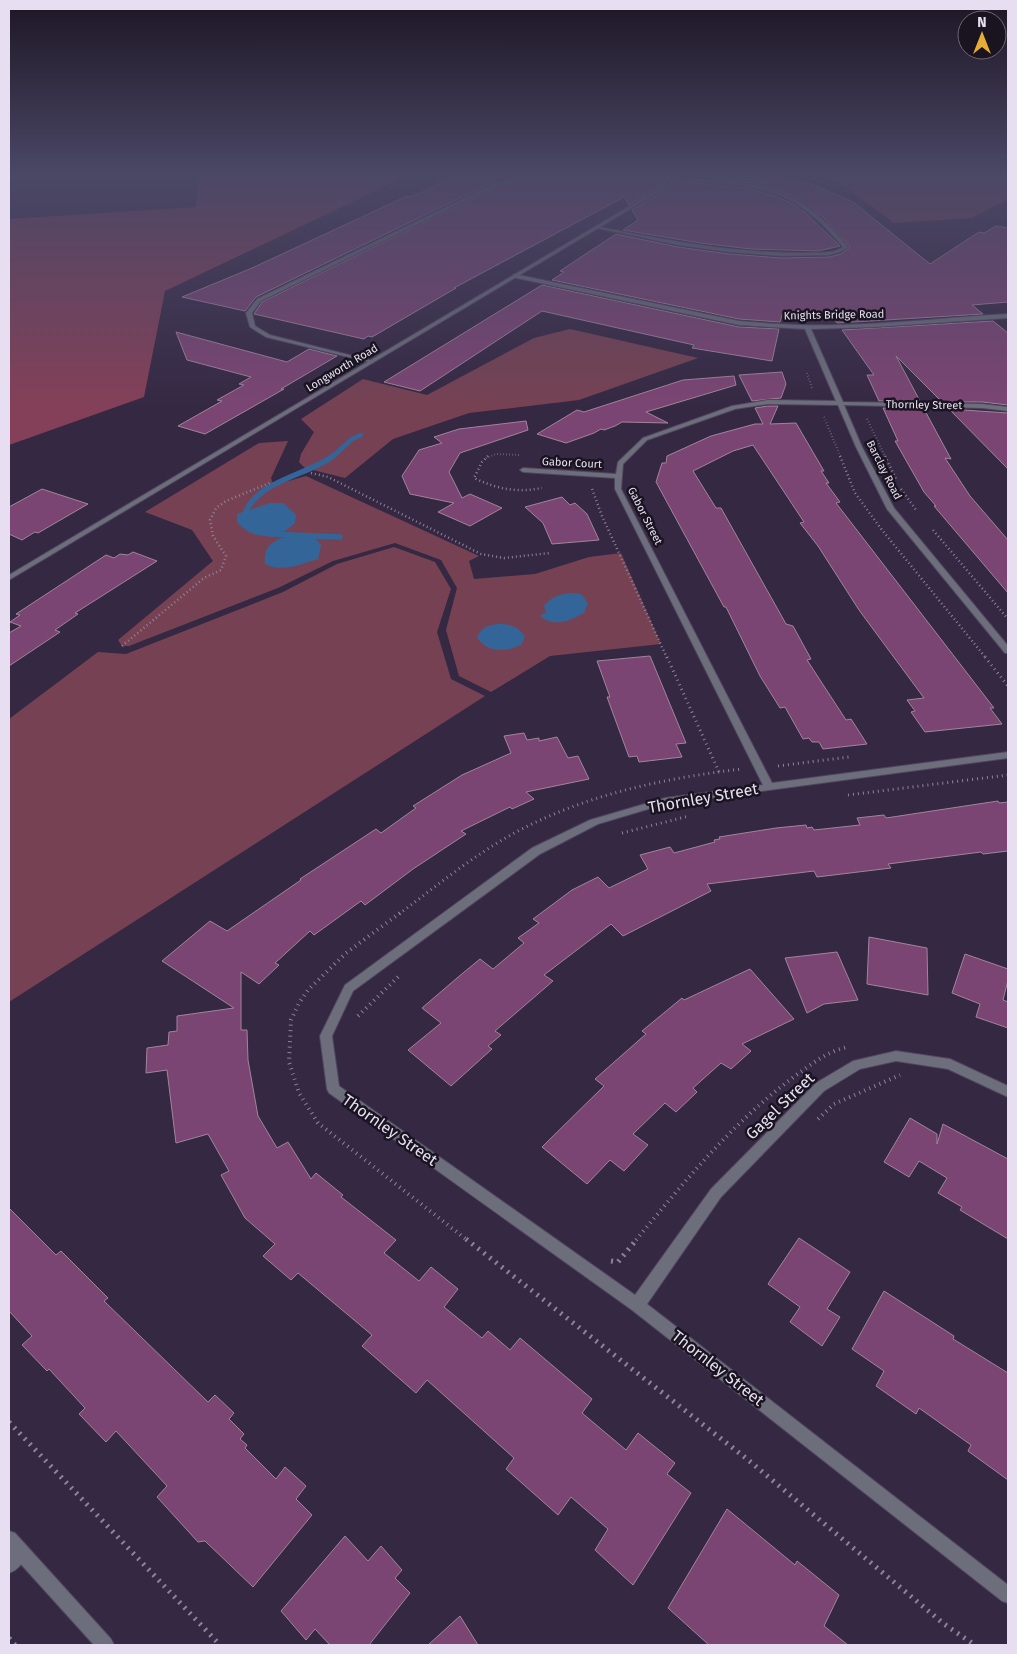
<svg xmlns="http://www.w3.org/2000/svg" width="1017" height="1654" font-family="'Fira Sans',sans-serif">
	<rect width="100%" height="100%" fill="#352843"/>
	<g fill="#764253">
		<path d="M808 175H1008V199L972 218 894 223 836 180Z"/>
		<path d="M570 329 698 358 579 400 469 413 393 439 345 478 305 468 299 462 301 454 314 432 301 419 363 379 427 395 534 338Z"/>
		<path d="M288 441 271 478 272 482 278 484 306 476 479 556 469 561 474 579 535 574 589 557 621 553 661 644 550 656 491 692 459 676 446 630 457 588 441 560 395 543 333 561 278 588 129 646H122L118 640 213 561 192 530 145 512 259 443Z"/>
		<path d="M394 547 435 562 451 589 437 632 451 679 485 696 9 1002V719L98 652 126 654 283 592 337 564Z"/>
	</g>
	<path fill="#844058" d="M198 175H409L165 291 144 397 9 445V219L196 207Z"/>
	<g fill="#346598">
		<path d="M270 503H283L296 515 295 523C278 540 253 541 237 522V514Z"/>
		<path d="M294 535 315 538 321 545 318 559C301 564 282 573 265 564 263 543 276 539 294 535Z"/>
		<path d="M577 593 582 595 588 603 584 613C569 621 555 628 540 616L546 612 544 606C553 595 563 593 577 593Z"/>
		<path d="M498 624C510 624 518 626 525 637L521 645C505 652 489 653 477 638 481 628 487 625 498 624Z"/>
	</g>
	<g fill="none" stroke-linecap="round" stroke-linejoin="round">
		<path stroke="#346598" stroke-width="4.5" d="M331 458 352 439 361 435"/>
		<g stroke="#346598" stroke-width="5.5">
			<path d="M244 519C250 482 307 476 333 456"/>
			<path d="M269 534 340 537"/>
		</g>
	</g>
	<g fill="#7b4573" stroke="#a1849c">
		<path d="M459 175H507L256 297 245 311 182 297 252 268 407 196 411 197Z"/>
		<path d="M520 175H678L629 205 624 197 454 288H456L372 337 368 336 364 339 254 314 262 302Z"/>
		<path d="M689 175H762L809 183 853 202 930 264 979 232 984 233 996 226 1008 228V302L972 305 983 314 837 323 832 315H782L780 322 739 319 552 280 564 272 560 271 616 234 678 247 729 254 782 258 829 257 841 254 850 247 823 217 791 195 752 183Z"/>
		<path d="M681 181 749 189 775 196 795 205 809 216 840 246 818 251 751 249 700 243 623 230 638 220 632 210Z"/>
		<path d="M542 285 739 327 779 329 772 361 692 348 694 345 542 311 420 391 384 382Z"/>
		<path d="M993 321 1008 333V405L982 402H942L896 356 920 401H879L867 375H874L842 330Z"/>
		<path d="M176 332 287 362 309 349 337 356 281 389H284L205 434 178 426 222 401 217 400 244 385 239 384 251 377 187 360Z"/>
		<path d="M782 372 786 384 781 398 752 401 739 375Z"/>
		<path d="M734 376 736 385 646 412 668 423 622 422 615 426 604 430 601 429 594 433 566 443 537 434 577 410 584 412 683 380Z"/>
		<path d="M768 406H778L770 424 796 423 824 471H821L829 483H826L840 502 836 503 994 708H990L1002 724 925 732 911 712 915 711 907 700 924 698 859 610 818 546 800 523 804 522 753 445 733 451 693 471 716 508H721L786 624 793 626 811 659 807 660 846 720 851 719 867 744 823 749 819 742H812L809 738 803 739 785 707 780 708 760 676 726 607H724L656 482 662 463H666L667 456 711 436 755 424H763L755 408Z"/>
		<path d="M883 408 924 409 951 459 945 458 970 496 1008 540V593L934 506H936L924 492 895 441H898Z"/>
		<path d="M949 409 1008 413V469Z"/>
		<path d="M526 421 528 430 460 453 449 472 462 498 470 494 502 508 470 526 438 512 454 503 410 494 402 476 419 450 442 443 434 437 459 429Z"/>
		<path d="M42 489 88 504 38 533 35 532 22 540 9 534V507Z"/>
		<path d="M562 497 570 505 575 503 587 514 599 540 552 544 543 523 525 507Z"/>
		<path d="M133 552 157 561 75 613 78 614 55 630 60 632 9 666V633L21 626 10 622 20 615 16 614 106 555 114 558 120 554 128 555Z"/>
		<path d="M650 656 686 743 676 744 682 757 639 762 637 756 629 757 607 697H610L597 661Z"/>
		<path d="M524 733 527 740 539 738V741L557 737 568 758 578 756 589 779 526 792 534 799 512 809 510 807 461 831 466 834 413 869 365 905 361 901 314 935 310 931 275 963 279 965 259 984 241 972V1030H247L248 1060 258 1116 277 1148 288 1142 311 1179 316 1173 343 1195 341 1197 396 1240 384 1253 419 1281 431 1267 458 1289 444 1307 482 1338 488 1331 510 1350 520 1338 592 1399 582 1413 626 1450 638 1433 675 1463 667 1474 691 1493 633 1585 595 1550 608 1529 571 1497 558 1515 506 1469 514 1458 427 1380 416 1393 362 1346 372 1335 298 1273 291 1280 263 1256 275 1244 245 1218 221 1175 229 1171 208 1134 176 1143 167 1070 146 1073 147 1048 168 1045 169 1032 177 1031V1016L234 1008 162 961 210 921 227 931 301 880 300 879 376 829 381 833 416 808 413 806 462 775 511 753 504 736Z"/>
		<path d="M998 801 999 803 1008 802V851L983 854 981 852 888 864 891 868 817 877 814 871 707 884 711 891 623 936 611 924 544 975 553 981 495 1031 501 1035 488 1046 492 1049 451 1086 408 1050 441 1023 422 1008 457 978 480 959 493 969 524 943 518 938 539 923 533 919 572 890 598 877 609 888 648 869 640 855 670 847 674 853 715 842 714 840 720 839 719 837 776 828 806 825 807 828 812 827 814 830 860 825 857 818 884 815 886 818Z"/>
		<path d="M869 937 927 948 928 995 867 984Z"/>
		<path d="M837 952 858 1000 824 1004 807 1013 785 958Z"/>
		<path d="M965 954 1008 969V980L1003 1000 1008 1002V1028L976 1017 980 1004 952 993Z"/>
		<path d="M750 969 794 1019 742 1044 751 1051 731 1069 721 1063 693 1088 697 1092 676 1112 665 1103 633 1134 648 1145 624 1171 610 1160 587 1184 542 1147 604 1086 595 1079 646 1034 642 1031 682 998 684 1000Z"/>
		<path d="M910 1118 937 1134V1144L943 1124 1008 1159V1239L960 1210 962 1207 938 1193 947 1178 919 1161 909 1177 884 1162Z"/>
		<path d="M9 1208 56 1255 61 1251 108 1298 104 1301 208 1402 215 1395 234 1413 229 1419 244 1434 240 1439 247 1445 245 1448 276 1479 285 1467 306 1486 296 1499 312 1515 253 1587 205 1541 198 1542 157 1497 167 1486 116 1431 106 1442 79 1414 85 1408 49 1369 47 1371 22 1345 32 1336 9 1311Z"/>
		<path d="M799 1238 850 1272 827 1309 840 1317 822 1346 790 1322 800 1307 768 1284Z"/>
		<path d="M884 1291 954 1336 953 1339 1008 1373V1480L968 1451 971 1445 919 1408 916 1414 876 1386 884 1371 852 1349Z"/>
		<path d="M727 1509 795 1565 797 1561 839 1595 824 1626 848 1645H709L668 1608Z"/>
		<path d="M345 1536 368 1561 381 1546 402 1570 395 1578 410 1593 369 1645H330L315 1629 306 1640 281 1611Z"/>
		<path d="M460 1616 478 1645H428Z"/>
	</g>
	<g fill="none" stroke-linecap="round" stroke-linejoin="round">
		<defs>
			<g id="minor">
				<path d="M512 175H518L261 301 252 313 255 326 270 335 373 361V363L266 337 250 327 246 313 257 299Z"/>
				<path d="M683 177C718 181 758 181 790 197 812 207 833 228 848 247L840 252 829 255 782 256 729 252 678 245 597 228 599 227C666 240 733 253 802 253 816 252 831 255 843 247 828 229 809 210 788 199 756 183 716 185 682 179Z"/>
				<path d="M514 274 739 321C772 324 806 326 839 325 896 324 952 317 1008 314V318L874 327 811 329 843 402 982 404 1008 407V411L982 408 844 405 862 447 894 508 1008 646V653H1005L887 509 856 447 838 405 768 404 735 409 647 440 623 464 621 489 772 783 1008 752V758L665 804 598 824 540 854 353 991 332 1036 339 1086 635 1295 711 1189 816 1083 853 1061 896 1051 950 1059 1008 1086V1097L948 1069 896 1061 860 1069 824 1091 721 1197 647 1304 1008 1585V1603L1002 1601 632 1310 329 1093 327 1089 320 1036 345 985 532 848 590 820 665 798 763 785 615 489V478L523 472 520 470 523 468 616 474 618 462 643 438 732 406 768 400 836 401 805 329 739 325 512 277Z"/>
				<path d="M19 1545 25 1547 27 1553C24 1562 18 1570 9 1573V1552L13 1547Z"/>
			</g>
			<g id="tertiary">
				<path d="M682 175H687L9 580V575Z"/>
				<path d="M9 1531 15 1533 111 1639 114 1645H94L9 1551Z"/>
			</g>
		</defs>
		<use href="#minor" stroke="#51455f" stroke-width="2"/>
		<use href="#tertiary" stroke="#51455f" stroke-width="2"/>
		<path stroke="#8e839a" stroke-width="1" stroke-dasharray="0.5 2" stroke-linecap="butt" d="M996 175 1008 176"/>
		<g stroke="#8e839a" stroke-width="2" stroke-dasharray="0.5 2.5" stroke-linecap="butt">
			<path d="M807 373 812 388"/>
			<path d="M824 417 841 458"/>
			<path d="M867 419 886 458"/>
			<path d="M486 458 496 454 520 455"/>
		</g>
		<g stroke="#8e839a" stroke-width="2.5" stroke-dasharray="1 3" stroke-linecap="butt">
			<path d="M488 456 482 462 474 478C497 489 517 493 542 488"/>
			<path d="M840 456 855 493 882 530 986 658"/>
			<path d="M885 456 896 479"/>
			<path d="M311 473 328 477 481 554 504 558 550 553"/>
			<path d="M592 489 602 516 667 658"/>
			<path d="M901 489 916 510"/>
			<path d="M933 530 1008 619"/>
			<path d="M122 646 204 578 221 570 226 556 213 536 210 520 216 508 226 501 272 482"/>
		</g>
		<g stroke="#8e839a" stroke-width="3" stroke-dasharray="1 4" stroke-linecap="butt">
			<path d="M667 657 719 772"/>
			<path d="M985 657 1008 686"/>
			<path d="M778 766 849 757"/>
			<path d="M848 795 1008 775"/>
			<path d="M622 833 689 816"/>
			<path d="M399 914C438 885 476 853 520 830 589 794 665 778 742 769"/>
		</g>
		<g stroke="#8e839a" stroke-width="4" stroke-dasharray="1 4.5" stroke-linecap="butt">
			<path d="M400 913 346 953 308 990 299 1003 291 1020 289 1062 299 1093 318 1123 467 1240"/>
			<path d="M358 1016 400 975"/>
			<path d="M818 1119 834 1104 900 1075"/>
			<path d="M636 1240C685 1181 733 1122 795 1076 812 1064 827 1051 848 1047"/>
		</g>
		<g stroke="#8e839a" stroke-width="5" stroke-dasharray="2 5.5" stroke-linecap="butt">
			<path d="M466 1239 747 1459 944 1624 975 1645"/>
			<path d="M611 1261 618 1262 637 1239"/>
			<path d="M9 1422 220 1645"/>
			<path d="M9 1638 15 1645"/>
		</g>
		<use href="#minor" fill="#6c6e7c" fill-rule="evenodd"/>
		<use href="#tertiary" fill="#6c6e7c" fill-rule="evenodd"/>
	</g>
	<linearGradient id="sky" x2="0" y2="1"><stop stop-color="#1d1625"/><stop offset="0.43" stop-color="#4b4866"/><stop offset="1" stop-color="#4b4866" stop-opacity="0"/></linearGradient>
	<rect width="1017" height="407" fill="url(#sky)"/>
	<g text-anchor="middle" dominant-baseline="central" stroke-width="5" stroke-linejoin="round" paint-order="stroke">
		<g font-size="11" fill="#e7dff1" stroke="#1a1420">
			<text transform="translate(834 315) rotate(-1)">Knights Bridge Road</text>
			<text transform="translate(342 368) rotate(-31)">Longworth Road</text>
			<text transform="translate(924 405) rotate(1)">Thornley Street</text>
			<text transform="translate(572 463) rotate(3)">Gabor Court</text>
			<text transform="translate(884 470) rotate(63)">Barclay Road</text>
			<text transform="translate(645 516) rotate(63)">Gabor Street</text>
		</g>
		<g font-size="16" fill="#e7dff1" stroke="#1a1420">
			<text transform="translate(703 798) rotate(-10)">Thornley Street</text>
			<text transform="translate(780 1106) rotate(-44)">Gagel Street</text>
			<text transform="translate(390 1130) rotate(35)">Thornley Street</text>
			<text transform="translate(718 1368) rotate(38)">Thornley Street</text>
		</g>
	</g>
	<rect width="1017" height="1654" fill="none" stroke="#e7dff1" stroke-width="20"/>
	<g transform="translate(982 35)"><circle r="24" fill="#1a1420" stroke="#6c6574"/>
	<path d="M0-4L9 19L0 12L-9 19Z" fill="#e6ac36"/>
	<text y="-8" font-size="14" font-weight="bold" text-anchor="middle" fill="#e7dff1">N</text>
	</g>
</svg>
